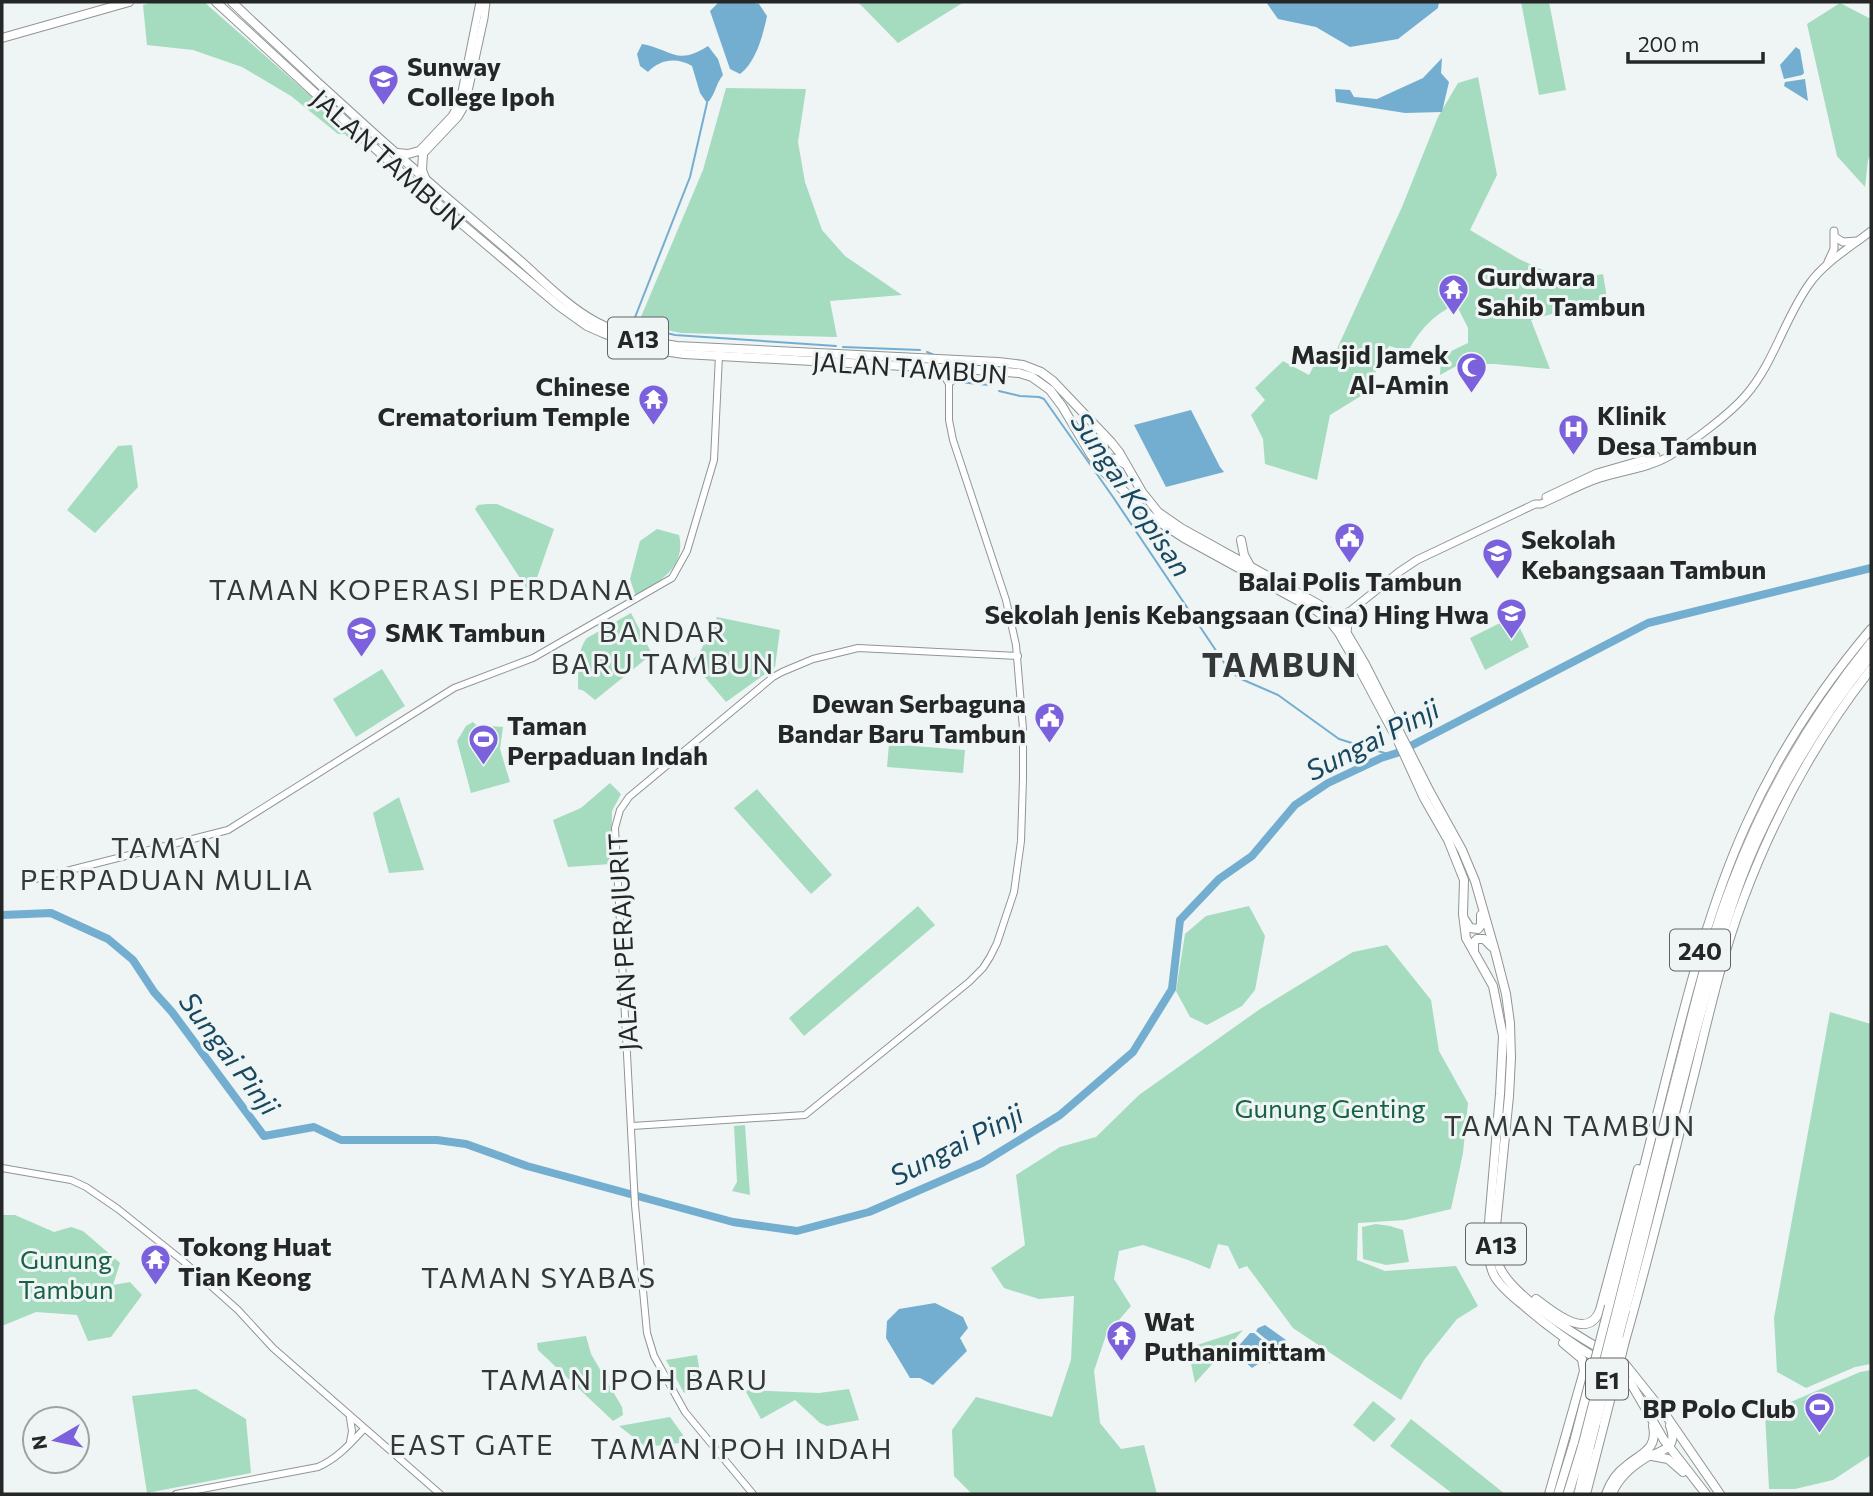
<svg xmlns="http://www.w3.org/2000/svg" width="1873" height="1496" font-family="Commissioner,sans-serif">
	<rect width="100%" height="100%" fill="#eff4f4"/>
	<g fill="#a5dcbf">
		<path d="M153 2H204L363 142 356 147 345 134H338L291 96 242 67 193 50 147 45 143 5Z"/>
		<path d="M858 2H964L898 43Z"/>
		<path d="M1521 2H1549L1566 90 1539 95Z"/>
		<path d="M1840 3 1871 19V153L1868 160 1865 187 1837 156 1807 24Z"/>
		<path d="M1478 77 1497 175 1470 230 1519 259 1566 281 1603 274 1607 298 1531 320 1550 369 1494 364H1460L1440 375 1441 356 1468 343V328L1456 304C1432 316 1421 329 1408 351L1389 346 1364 394 1330 415 1317 480 1265 464 1263 439 1251 415 1265 400 1255 388 1283 361 1309 375 1317 360 1330 364 1402 207 1438 117 1458 83Z"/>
		<path d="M726 88 806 89 798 142 805 182 822 230 845 256 902 295 830 301 837 337 681 333 638 324 703 170Z"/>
		<path d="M132 445 138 487 95 533 67 510 118 446Z"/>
		<path d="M487 504H497L554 529 531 595 475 509 478 505Z"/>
		<path d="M657 529 679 535C687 567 658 582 636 597L630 579 640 541Z"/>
		<path d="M631 613 652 654 595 700 584 691 578 689C579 673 576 651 587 638Z"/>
		<path d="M1514 616 1529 647 1485 670 1470 638Z"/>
		<path d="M717 617 780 630 775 667 726 702 691 661 699 654Z"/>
		<path d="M382 669 405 706 356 737 333 699Z"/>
		<path d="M473 722 476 725 503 727 500 749 510 782 471 793 457 741 466 726Z"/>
		<path d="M889 744 965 750 963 773 887 767Z"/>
		<path d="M610 783 621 794 612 811 611 864 568 867 553 820 581 808Z"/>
		<path d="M757 789 832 875 811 894 734 808Z"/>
		<path d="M399 797 424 870 389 873 373 813Z"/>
		<path d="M918 906 935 925 804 1036 789 1018Z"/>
		<path d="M1249 906 1265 936 1255 990 1242 1006 1207 1025 1190 1017 1176 991 1185 934 1206 916Z"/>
		<path d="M1387 945 1431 1000 1439 1051 1468 1103 1463 1153 1451 1209 1405 1220 1358 1223 1357 1260 1385 1271 1456 1266 1478 1306 1457 1319 1424 1360 1401 1400 1293 1328 1247 1266 1239 1269 1228 1246 1218 1244 1210 1269 1188 1260 1143 1245 1119 1251 1114 1279 1131 1306 1106 1335 1094 1371 1100 1423 1121 1449 1144 1445 1157 1494H972L954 1476 952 1430 976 1397 1052 1417 1071 1360 1074 1296 1039 1299 1004 1288 991 1268 1025 1245 1016 1175 1060 1147 1096 1137 1139 1095 1260 1009 1353 952Z"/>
		<path d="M1830 1012 1871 1024V1364L1855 1367 1806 1388 1777 1372 1774 1318Z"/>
		<path d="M745 1125 750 1195 732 1191 737 1182 734 1126Z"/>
		<path d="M2 1215H15L54 1232 71 1227 83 1231 120 1263 113 1285 130 1282 142 1295 111 1337 88 1341 77 1315 36 1312 2 1326Z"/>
		<path d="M1376 1224 1390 1226 1403 1230 1409 1262 1386 1265 1363 1259 1362 1227Z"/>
		<path d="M1243 1330 1195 1383 1188 1348Z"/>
		<path d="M586 1336 591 1354 622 1407 623 1415 613 1421 538 1350 537 1343Z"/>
		<path d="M697 1355 701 1379 684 1393 666 1360Z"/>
		<path d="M1871 1370V1455L1833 1480 1795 1489H1769L1765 1413 1860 1372Z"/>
		<path d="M196 1389 246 1419 251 1473 147 1493 132 1396Z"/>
		<path d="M849 1389 859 1420 827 1426 820 1423 795 1400 761 1419 745 1390 819 1393Z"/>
		<path d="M1373 1401 1396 1419 1374 1442 1353 1425Z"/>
		<path d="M670 1417 688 1442 646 1447 619 1426Z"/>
		<path d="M1411 1419 1505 1494H1453L1390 1446Z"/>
	</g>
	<g fill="#73aed0">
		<path d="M719 2H749L759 4 767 16C763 35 756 62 740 74L730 69 710 11Z"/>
		<path d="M1266 2H1439L1438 8 1398 39 1350 47 1316 27 1278 19Z"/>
		<path d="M642 44C673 50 677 66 708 46L718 59 723 75C715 85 715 96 707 103L700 93 692 66C677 57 660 59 648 72L640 66 637 54Z"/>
		<path d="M1796 47 1800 50 1804 73 1802 75 1784 79 1780 65Z"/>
		<path d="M1442 58 1441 73 1449 82 1442 112 1405 113 1336 102 1335 89 1350 90 1354 97 1377 99 1423 78Z"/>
		<path d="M1805 79 1808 101 1784 86 1785 82Z"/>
		<path d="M1191 410 1220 467 1224 472 1166 487 1134 425Z"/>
		<path d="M935 1303 963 1317 968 1328 960 1338 967 1351 933 1385 920 1378H910L886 1338 887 1321 899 1309Z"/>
		<path d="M1265 1325 1286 1340 1288 1343 1284 1349 1280 1351 1256 1331 1258 1328Z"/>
		<path d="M1250 1333H1254L1279 1354 1273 1363 1258 1364 1252 1368 1235 1353V1350Z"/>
	</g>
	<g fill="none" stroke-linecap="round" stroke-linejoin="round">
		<g stroke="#73aed0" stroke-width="2">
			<path d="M707 103 690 177 632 325 675 335 836 346"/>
			<path d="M843 347 920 350"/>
			<path d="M927 352 934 355"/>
			<path d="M959 382 989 385"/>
			<path d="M999 391 1020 396 1039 397 1044 399 1113 497 1227 667 1239 678 1278 695 1339 739 1391 755"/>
		</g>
		<path stroke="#73aed0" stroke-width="8" d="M2 915 51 913 108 939 133 960 154 992 172 1012 264 1136 314 1127 341 1140H437L466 1144 527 1166 733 1222 797 1231 869 1212 982 1163 1060 1115 1133 1052 1172 989 1180 920 1219 879 1252 856 1295 805 1328 783 1381 758 1397 753 1648 623 1871 568"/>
		<defs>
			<g id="tertiary">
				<path d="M31 880 228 830 454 688 533 658 672 578 687 551 714 460 719 355"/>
				<path d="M632 1126 805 1115 969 982 983 968 990 957 997 943 1014 892 1021 841 1023 779V729L1016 645 1006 600 953 440 949 420V382"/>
				<path d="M2 1168 71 1180 86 1187 118 1209 183 1261 238 1310 273 1348 440 1494"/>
				<path d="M350 1418 352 1431 350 1442"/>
				<path d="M176 1494 318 1467C337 1459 350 1444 364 1429"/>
				<path d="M753 1494 685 1412 654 1356 647 1333 635 1205 615 828 620 810 629 797 773 677 782 672 813 659 858 648 1018 656"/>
			</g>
			<g id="secondary">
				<path d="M419 151 452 116 460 102 480 2"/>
				<path d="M423 154 458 117 465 105 484 18 486 2"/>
				<path d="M1835 237 1843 242 1857 241"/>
				<path d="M1828 262 1834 249V231"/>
				<path d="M1546 497 1597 473 1656 456"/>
				<path d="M1349 612 1399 572 1417 560 1535 504H1541C1560 496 1579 485 1600 478 1622 471 1650 468 1671 455 1692 442 1730 414 1746 395 1774 363 1785 317 1810 283 1825 262 1851 247 1871 231"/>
			</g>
			<g id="primary">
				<path d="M216 2 404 175 559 306 587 326 603 333 643 348 684 354 995 371 1019 373 1032 377 1050 390 1062 406 1091 455 1102 470 1150 516 1184 538 1317 611 1332 624 1339 633 1359 668 1398 741 1424 798 1448 840 1464 880 1463 914 1466 938 1493 986 1503 1036 1500 1094 1488 1234C1488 1249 1488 1265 1495 1277 1502 1288 1513 1297 1523 1305 1547 1326 1572 1344 1599 1360"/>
				<path d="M232 2C322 88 414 171 509 251 538 275 563 304 596 322 621 335 649 342 677 346L998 362 1023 365 1041 372 1053 381 1111 442 1119 452 1142 492 1158 512 1181 528 1318 604 1339 620 1365 664 1430 792 1462 850 1475 881 1495 951 1506 994 1510 1023 1511 1058 1509 1096 1495 1236C1496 1246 1496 1258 1500 1268 1514 1297 1574 1334 1602 1350"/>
				<path d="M2 38 129 2"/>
				<path d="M397 153 408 154 419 151"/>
				<path d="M423 154 422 170 425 178"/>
				<path d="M936 368 946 377 949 382 965 371"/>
				<path d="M1087 446 1094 452H1100L1104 449 1103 434"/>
				<path d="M1109 474C1101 461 1112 453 1123 463"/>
				<path d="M1241 540 1244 555 1250 566"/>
				<path d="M1347 629 1346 618 1349 612"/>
				<path d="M1465 920 1470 928 1478 929 1481 925V915"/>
				<path d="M1474 952V942L1477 939H1484L1492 947"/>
				<path d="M1536 1299C1552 1311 1588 1342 1600 1310L1638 1169"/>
				<path d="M1609 1306C1628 1230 1647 1154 1666 1079 1688 993 1709 907 1746 825 1778 754 1821 688 1871 629"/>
				<path d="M1625 1341C1650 1254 1671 1166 1693 1079 1708 1019 1721 958 1743 900 1774 817 1816 739 1871 669"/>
				<path d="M1616 1358 1625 1364 1665 1414 1720 1494"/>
				<path d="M1614 1368 1630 1382 1664 1440 1706 1494"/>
				<path d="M1652 1456 1668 1459 1683 1472"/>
				<path d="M1549 1494 1584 1371 1582 1359 1563 1343"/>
				<path d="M1558 1494 1574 1442"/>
				<path d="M1586 1494 1604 1424"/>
				<path d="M1606 1494C1610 1483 1616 1473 1626 1466 1641 1453 1658 1450 1653 1426"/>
				<path d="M1612 1494C1618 1478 1632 1466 1647 1457 1654 1454 1662 1452 1668 1447 1674 1441 1673 1433 1670 1426"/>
			</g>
			<g id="motorway">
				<path d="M1618 1308C1640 1220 1662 1133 1685 1045 1699 990 1712 935 1733 882 1766 795 1813 715 1871 643"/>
				<path d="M1625 1310C1650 1214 1672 1118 1698 1022 1715 960 1730 899 1757 840 1787 774 1826 711 1871 655"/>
				<path d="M1568 1494 1583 1445"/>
				<path d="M1579 1494 1589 1448"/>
			</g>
		</defs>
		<use href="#tertiary" stroke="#909595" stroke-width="8"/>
		<use href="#secondary" stroke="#909595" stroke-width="9"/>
		<use href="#primary" stroke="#909595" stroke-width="10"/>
		<use href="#motorway" stroke="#909595" stroke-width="10"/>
		<use href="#tertiary" stroke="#fff" stroke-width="6"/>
		<use href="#secondary" stroke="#fff" stroke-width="7"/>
		<use href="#primary" stroke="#fff" stroke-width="8"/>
		<use href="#motorway" stroke="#fff" stroke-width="9"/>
		<defs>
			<g id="primary-bridge">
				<path d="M1604 1424 1625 1341"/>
				<path d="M1574 1442 1609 1306"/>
			</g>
			<g id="motorway-bridge">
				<path d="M1583 1445 1618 1308"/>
				<path d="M1589 1448 1625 1310"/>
			</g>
		</defs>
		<use href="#primary-bridge" stroke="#909595" stroke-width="10" stroke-linecap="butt"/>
		<use href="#motorway-bridge" stroke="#909595" stroke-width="10" stroke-linecap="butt"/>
		<use href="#primary-bridge" stroke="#fff" stroke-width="8"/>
		<use href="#motorway-bridge" stroke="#fff" stroke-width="9"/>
	</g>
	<defs>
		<symbol id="university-pin" viewBox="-11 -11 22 30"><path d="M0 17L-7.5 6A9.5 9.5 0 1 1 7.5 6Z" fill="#7b61dc" stroke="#eff4f4"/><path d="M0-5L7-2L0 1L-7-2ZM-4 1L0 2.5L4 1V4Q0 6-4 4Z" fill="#fff"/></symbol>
		<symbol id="temple-pin" viewBox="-11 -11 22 30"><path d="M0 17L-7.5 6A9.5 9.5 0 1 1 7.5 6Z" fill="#7b61dc" stroke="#eff4f4"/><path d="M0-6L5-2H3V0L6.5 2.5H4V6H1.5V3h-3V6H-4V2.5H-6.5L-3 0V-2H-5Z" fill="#fff"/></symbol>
		<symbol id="mosque-pin" viewBox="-11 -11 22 30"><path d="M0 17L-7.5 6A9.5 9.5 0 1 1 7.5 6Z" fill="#7b61dc" stroke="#eff4f4"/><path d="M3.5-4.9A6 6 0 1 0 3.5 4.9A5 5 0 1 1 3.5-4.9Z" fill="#fff"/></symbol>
		<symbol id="hospital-pin" viewBox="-11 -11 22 30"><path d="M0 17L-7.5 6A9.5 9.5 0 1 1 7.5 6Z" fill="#7b61dc" stroke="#eff4f4"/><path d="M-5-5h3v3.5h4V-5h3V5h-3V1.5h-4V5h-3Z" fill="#fff"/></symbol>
		<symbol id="civic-pin" viewBox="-11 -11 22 30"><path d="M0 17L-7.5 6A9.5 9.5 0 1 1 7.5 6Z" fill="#7b61dc" stroke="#eff4f4"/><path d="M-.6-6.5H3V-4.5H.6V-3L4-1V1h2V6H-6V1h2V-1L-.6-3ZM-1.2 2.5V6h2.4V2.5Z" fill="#fff"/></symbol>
		<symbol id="school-pin" viewBox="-11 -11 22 30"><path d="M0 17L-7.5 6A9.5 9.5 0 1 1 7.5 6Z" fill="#7b61dc" stroke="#eff4f4"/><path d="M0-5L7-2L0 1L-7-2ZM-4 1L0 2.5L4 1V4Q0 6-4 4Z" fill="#fff"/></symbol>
		<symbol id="stadium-pin" viewBox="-11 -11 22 30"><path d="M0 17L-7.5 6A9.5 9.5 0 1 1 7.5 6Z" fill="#7b61dc" stroke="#eff4f4"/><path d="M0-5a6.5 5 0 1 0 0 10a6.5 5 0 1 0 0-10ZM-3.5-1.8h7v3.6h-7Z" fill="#fff"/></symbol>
	</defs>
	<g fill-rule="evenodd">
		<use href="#university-pin" x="366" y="62" width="35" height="47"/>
		<use href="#temple-pin" x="1436" y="272" width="35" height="47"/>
		<use href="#mosque-pin" x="1454" y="350" width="35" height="47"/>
		<use href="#temple-pin" x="636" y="382" width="35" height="47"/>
		<use href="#hospital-pin" x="1556" y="412" width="35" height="47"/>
		<use href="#civic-pin" x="1332" y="520" width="35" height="47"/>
		<use href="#school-pin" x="1480" y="536" width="35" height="47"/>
		<use href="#school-pin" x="1494" y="596" width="35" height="47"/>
		<use href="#school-pin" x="344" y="614" width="35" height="47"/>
		<use href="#civic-pin" x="1032" y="700" width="35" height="47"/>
		<use href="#stadium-pin" x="466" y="722" width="35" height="47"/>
		<use href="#temple-pin" x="138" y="1242" width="35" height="47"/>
		<use href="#temple-pin" x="1104" y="1318" width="35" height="47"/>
		<use href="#stadium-pin" x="1802" y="1390" width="35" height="47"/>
	</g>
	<g text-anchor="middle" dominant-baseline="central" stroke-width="6" stroke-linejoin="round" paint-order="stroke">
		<g fill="#eff4f4" stroke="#626464" stroke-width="2">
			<rect x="608" y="317.5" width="60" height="41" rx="5"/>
			<rect x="1670" y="929.5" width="60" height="41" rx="5"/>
			<rect x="1466" y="1223.5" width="60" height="41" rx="5"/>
			<rect x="1586" y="1358.5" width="42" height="41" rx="5"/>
		</g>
		<g font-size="24" font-weight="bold" fill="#252727">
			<text x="638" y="338">A13</text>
			<text x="1700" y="950">240</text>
			<text x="1496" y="1244">A13</text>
			<text x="1607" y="1379">E1</text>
		</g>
		<g font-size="26" font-weight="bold" fill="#252727" stroke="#eff4f4" text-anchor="start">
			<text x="407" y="65">Sunway<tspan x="407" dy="30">College Ipoh</tspan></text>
			<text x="1477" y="275">Gurdwara<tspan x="1477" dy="30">Sahib Tambun</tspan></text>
			<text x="1449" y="353" text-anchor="end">Masjid Jamek<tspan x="1449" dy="30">Al-Amin</tspan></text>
			<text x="630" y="385" text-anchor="end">Chinese<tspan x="630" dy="30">Crematorium Temple</tspan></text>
			<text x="1597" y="414">Klinik<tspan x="1597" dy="30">Desa Tambun</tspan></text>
			<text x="1521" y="538">Sekolah<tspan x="1521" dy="30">Kebangsaan Tambun</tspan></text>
			<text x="1350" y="580" text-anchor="middle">Balai Polis Tambun</text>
			<text x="1489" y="613" text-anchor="end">Sekolah Jenis Kebangsaan (Cina) Hing Hwa</text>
			<text x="385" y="631">SMK Tambun</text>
			<text x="1026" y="702" text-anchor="end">Dewan Serbaguna<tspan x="1026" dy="30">Bandar Baru Tambun</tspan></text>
			<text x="507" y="724">Taman<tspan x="507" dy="30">Perpaduan Indah</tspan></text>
			<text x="178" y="1245">Tokong Huat<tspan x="178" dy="30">Tian Keong</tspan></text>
			<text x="1144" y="1320">Wat<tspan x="1144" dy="30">Puthanimittam</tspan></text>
			<text x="1796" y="1407" text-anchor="end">BP Polo Club</text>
		</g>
		<g font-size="26" fill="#252727" stroke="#eff4f4">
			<text transform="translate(389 159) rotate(42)">JALAN TAMBUN</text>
			<text transform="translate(910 367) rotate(4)">JALAN TAMBUN</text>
			<text transform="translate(622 942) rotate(-93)">JALAN PERAJURIT</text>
		</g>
		<g font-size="26" fill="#176244" stroke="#eff4f4">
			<text x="1330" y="1107">Gunung Genting</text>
			<text x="66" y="1258">Gunung<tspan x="66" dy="30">Tambun</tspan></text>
		</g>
		<g font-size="28" font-style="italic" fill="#184860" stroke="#eff4f4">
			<text transform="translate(1132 494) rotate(56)">Sungai Kopisan</text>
			<text transform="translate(1372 739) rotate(-27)">Sungai Pinji</text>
			<text transform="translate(230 1053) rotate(53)">Sungai Pinji</text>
			<text transform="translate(956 1144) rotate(-27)">Sungai Pinji</text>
		</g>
		<g font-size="28" letter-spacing="2" fill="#343838" stroke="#eff4f4">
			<text x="422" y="589">TAMAN KOPERASI PERDANA</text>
			<text x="663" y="631">BANDAR<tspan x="663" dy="32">BARU TAMBUN</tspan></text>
			<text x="167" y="847">TAMAN<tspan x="167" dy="32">PERPADUAN MULIA</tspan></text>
			<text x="1570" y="1125">TAMAN TAMBUN</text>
			<text x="539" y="1277">TAMAN SYABAS</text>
			<text x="625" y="1379">TAMAN IPOH BARU</text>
			<text x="472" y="1444">EAST GATE</text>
			<text x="742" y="1448">TAMAN IPOH INDAH</text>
		</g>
		<g font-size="33" font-weight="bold" letter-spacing="2" fill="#343838" stroke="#eff4f4">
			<text x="1280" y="663">TAMBUN</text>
		</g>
	</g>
	<rect width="1873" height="1496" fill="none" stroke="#252727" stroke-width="7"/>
	<g transform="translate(56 1440) rotate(261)"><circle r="33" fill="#eff4f4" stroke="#9ea2a2" stroke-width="2"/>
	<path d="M0-5L12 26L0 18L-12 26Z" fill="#7b61dc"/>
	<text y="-10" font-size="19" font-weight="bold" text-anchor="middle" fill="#252727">N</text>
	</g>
	<path d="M1628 52v10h135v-10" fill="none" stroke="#252727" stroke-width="3.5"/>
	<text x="1638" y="52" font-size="21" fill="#252727" stroke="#eff4f4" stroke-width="5" paint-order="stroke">200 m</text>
</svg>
